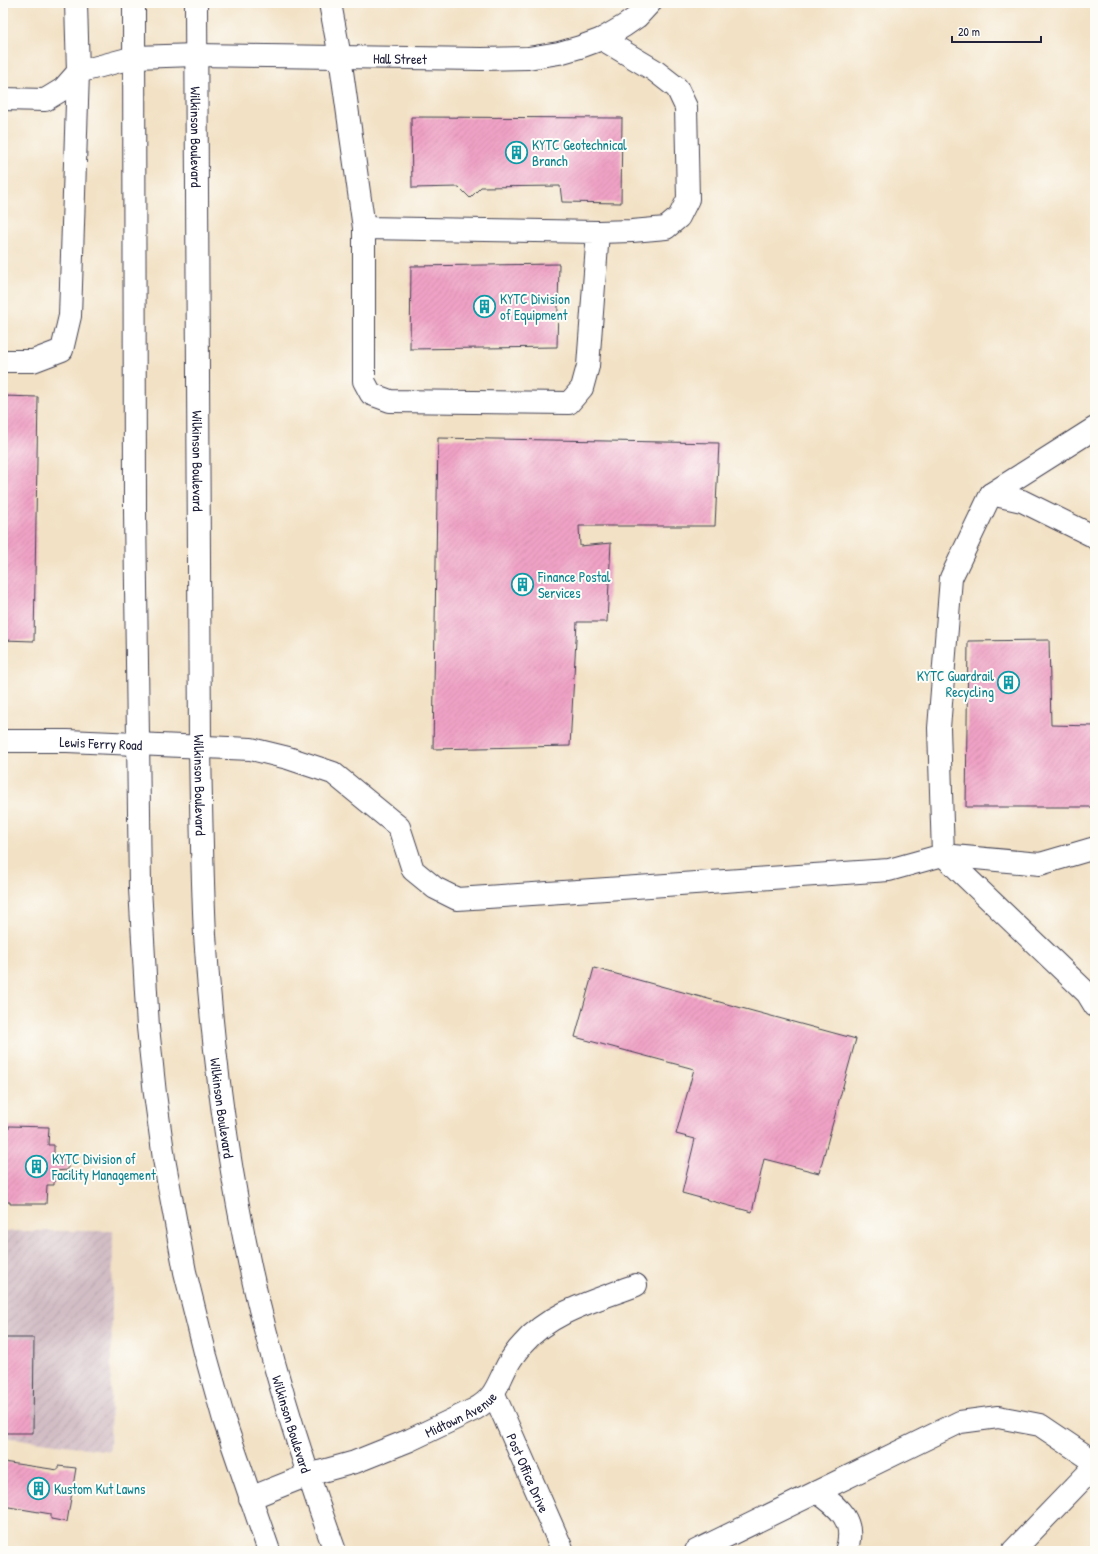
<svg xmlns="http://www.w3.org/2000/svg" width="1098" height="1554" font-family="'Patrick Hand',sans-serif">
	<defs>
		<pattern id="industrial-furrows" width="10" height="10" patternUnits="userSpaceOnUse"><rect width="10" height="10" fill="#d2bdc5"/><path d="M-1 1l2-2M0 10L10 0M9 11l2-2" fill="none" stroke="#b4a2aa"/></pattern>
		<pattern id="building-hatch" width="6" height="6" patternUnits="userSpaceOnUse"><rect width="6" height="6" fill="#efa2c5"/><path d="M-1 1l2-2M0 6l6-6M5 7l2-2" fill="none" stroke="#cd8baa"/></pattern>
	</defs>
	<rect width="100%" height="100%" fill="#fdfcf7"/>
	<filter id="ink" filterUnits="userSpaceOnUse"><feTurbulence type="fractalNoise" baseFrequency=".025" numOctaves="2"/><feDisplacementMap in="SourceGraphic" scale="8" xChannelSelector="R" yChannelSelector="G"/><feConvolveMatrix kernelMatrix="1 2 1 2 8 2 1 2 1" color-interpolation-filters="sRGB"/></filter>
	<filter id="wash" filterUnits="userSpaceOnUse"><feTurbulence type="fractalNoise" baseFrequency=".012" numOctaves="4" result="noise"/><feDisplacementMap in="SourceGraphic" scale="16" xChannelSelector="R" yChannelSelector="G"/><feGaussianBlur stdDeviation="0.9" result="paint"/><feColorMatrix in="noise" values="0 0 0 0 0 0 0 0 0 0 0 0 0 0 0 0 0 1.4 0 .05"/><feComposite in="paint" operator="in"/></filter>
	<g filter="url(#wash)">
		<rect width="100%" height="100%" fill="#f2e1c4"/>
		<path fill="url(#industrial-furrows)" d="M3 1231H113L110 1451 3 1437Z"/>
		<g id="blocks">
			<g fill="url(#building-hatch)">
				<path d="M411 117 622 118 621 203 562 202 560 186 481 187 470 198 459 187 412 188Z"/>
				<path d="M559 264 557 347 410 349 411 266Z"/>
				<path d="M3 396 38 397 34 641 3 640Z"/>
				<path d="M438 438 719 443 715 526H579L580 546 611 543 607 622H577L570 746 433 749Z"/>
				<path d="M1049 640 1051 725 1095 726 1093 807H966L968 641Z"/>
				<path d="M594 968 856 1039 819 1173 764 1159 752 1212 682 1193 695 1139 676 1134 694 1069 575 1037Z"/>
				<path d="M9 1126 49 1127 48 1145H54V1160L68 1161V1170L54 1171V1185H47L46 1204H10V1202H3V1129H9Z"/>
				<path d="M3 1338H34L33 1433H3Z"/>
				<path d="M3 1462 58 1470V1466L76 1468 67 1522 51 1519V1514L3 1506Z"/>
			</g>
		</g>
	</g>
	<g filter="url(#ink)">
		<use href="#blocks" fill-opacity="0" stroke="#413f50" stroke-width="1"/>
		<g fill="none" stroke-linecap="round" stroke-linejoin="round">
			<defs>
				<g id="minor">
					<path id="s1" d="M76 3 78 72 135 57 196 55 482 59 528 58 559 53 580 47 602 39 624 26 637 17 650 3"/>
					<path d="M330 3 340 57 364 228V381L371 394 390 401 569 403 582 388 588 366 598 232 364 228"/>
					<path d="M3 99 45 100 63 89 78 72"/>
					<path d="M598 232 632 231 666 228 679 217 688 199 686 107 677 88 654 70 602 39"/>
					<path d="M3 361H33L62 350 70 316 78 72"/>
					<path d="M991 494 1022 501 1093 536 1095 538"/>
					<path id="s2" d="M3 741H67L251 749 288 758 333 773 399 827 413 870 435 888 457 899 889 870 943 855 939 728 951 578 991 494 1095 428"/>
					<path d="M943 855 1087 993 1095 1006"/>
					<path d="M943 855 1040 864 1095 848"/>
					<path id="s3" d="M494 1394 563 1551"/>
					<path d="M817 1492C839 1507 857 1522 846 1551"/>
					<path id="s4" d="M250 1498 308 1475 355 1462 410 1440 475 1409C495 1398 497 1385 507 1366 511 1359 517 1350 523 1344 551 1311 598 1300 636 1285"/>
					<path d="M696 1551 960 1422 998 1417 1040 1425 1095 1462"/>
					<path d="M1013 1551 1095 1466"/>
				</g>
				<g id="highway">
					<path d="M134 3 135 511 140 888 148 1027 155 1094 164 1159 185 1272 206 1356 224 1420 269 1551"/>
					<path id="s5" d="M196 3 200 746C201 809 202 872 205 935 212 1046 227 1158 250 1266 271 1363 301 1458 335 1551"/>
				</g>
			</defs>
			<use href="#minor" stroke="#413f50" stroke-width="24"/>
			<use href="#highway" stroke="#413f50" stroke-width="24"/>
			<use href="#minor" stroke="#fff" stroke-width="22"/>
			<use href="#highway" stroke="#fff" stroke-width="22"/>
		</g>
	</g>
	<defs>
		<symbol id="building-ring" viewBox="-11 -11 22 22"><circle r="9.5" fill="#fdfcf7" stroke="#0f9aa8" stroke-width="1.5"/><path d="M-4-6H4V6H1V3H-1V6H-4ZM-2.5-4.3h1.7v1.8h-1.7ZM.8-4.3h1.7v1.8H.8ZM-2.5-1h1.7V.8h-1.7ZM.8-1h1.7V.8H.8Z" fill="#0f9aa8"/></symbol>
	</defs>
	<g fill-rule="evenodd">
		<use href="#building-ring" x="504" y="140" width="25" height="25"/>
		<use href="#building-ring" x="472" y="294" width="25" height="25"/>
		<use href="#building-ring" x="510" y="572" width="25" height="25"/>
		<use href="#building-ring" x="996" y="670" width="25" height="25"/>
		<use href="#building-ring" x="24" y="1154" width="25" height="25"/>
		<use href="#building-ring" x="26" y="1476" width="25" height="25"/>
	</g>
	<g text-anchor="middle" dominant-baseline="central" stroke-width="4" stroke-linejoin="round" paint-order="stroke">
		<g font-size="14" fill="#22223b" stroke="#fdfcf7">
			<text stroke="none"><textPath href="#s1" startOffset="393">Hall Street</textPath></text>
			<text stroke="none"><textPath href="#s5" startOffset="134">Wilkinson Boulevard</textPath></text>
			<text stroke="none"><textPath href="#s5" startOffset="458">Wilkinson Boulevard</textPath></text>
			<text stroke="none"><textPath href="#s2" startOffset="98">Lewis Ferry Road</textPath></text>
			<text stroke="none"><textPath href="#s5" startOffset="782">Wilkinson Boulevard</textPath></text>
			<text stroke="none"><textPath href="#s5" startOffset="1106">Wilkinson Boulevard</textPath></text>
			<text stroke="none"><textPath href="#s4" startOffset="227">Midtown Avenue</textPath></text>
			<text stroke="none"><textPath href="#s5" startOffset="1430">Wilkinson Boulevard</textPath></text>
			<text stroke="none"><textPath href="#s3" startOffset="86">Post Office Drive</textPath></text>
		</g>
		<g font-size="14" fill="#0d838f" stroke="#fdfcf7" text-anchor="start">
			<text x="532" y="144">KYTC Geotechnical<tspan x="532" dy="16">Branch</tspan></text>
			<text x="500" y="298">KYTC Division<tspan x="500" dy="16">of Equipment</tspan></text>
			<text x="538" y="576">Finance Postal<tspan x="538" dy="16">Services</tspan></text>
			<text x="994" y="675" text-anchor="end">KYTC Guardrail<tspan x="994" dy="16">Recycling</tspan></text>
			<text x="52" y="1158">KYTC Division of<tspan x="52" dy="16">Facility Management</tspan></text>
			<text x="54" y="1488">Kustom Kut Lawns</text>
		</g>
	</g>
	<rect width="1098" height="1554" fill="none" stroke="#fdfcf7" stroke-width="16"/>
	<path d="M952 36v6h89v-6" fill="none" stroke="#22223b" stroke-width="2"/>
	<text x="958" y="36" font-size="12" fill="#22223b" stroke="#fdfcf7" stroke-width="3" paint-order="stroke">20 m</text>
</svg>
